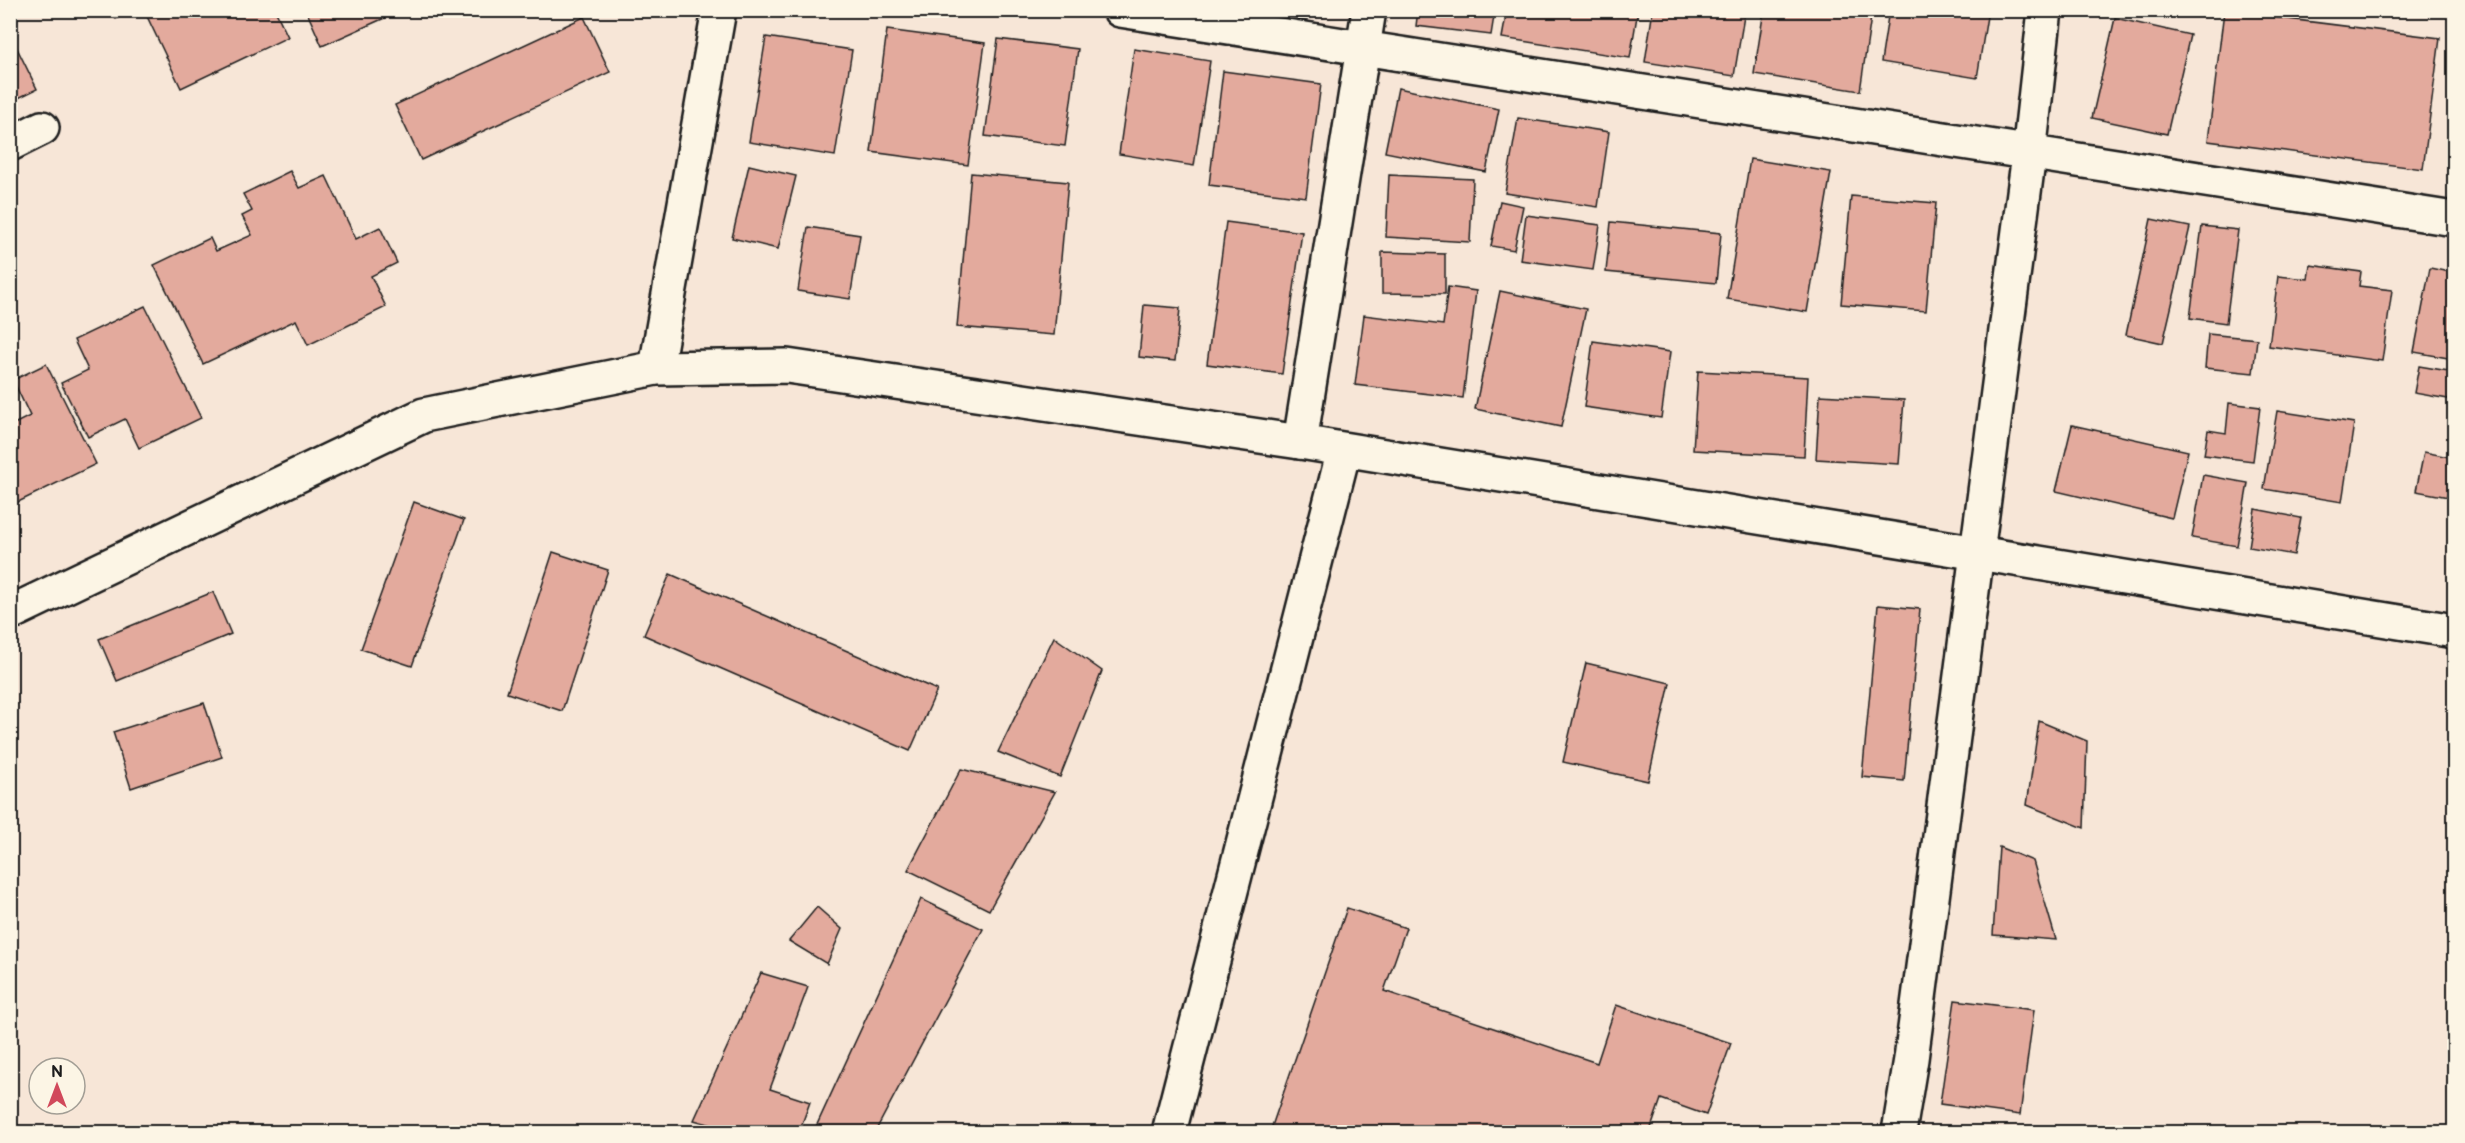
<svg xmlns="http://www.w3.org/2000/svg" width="2465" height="1143" font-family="'Balsamiq Sans',sans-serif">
	<rect width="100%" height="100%" fill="#f7e6d7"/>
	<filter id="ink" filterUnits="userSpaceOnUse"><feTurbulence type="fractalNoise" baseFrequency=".0167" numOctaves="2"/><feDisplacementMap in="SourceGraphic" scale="12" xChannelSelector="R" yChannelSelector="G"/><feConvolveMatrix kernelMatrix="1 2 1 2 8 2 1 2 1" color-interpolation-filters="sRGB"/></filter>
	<g filter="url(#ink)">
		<g fill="#e3aa9d" stroke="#1c1c1c" stroke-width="1.5">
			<path d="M112 10H133L116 19Z"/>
			<path d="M144 10H275L288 37 181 88Z"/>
			<path d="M306 10H387L389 16 322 46Z"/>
			<path d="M534 10H549L536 16Z"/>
			<path d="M1418 10H1495L1491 35 1416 26Z"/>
			<path d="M1507 10H1638L1630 58 1502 38Z"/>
			<path d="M1653 10H1745L1734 76 1645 62Z"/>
			<path d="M1764 10H1872L1860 91 1754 74Z"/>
			<path d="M1889 10H1988L1977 78 1881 62Z"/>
			<path d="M2224 11 2440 38 2423 169 2208 141Z"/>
			<path d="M584 17 610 72 421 160 395 105Z"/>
			<path d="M2115 18 2190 35 2167 134 2092 118Z"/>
			<path d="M887 30 985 43 968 165 871 152Z"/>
			<path d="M10 34 37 89 10 102Z"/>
			<path d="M766 37 852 50 835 156 749 142Z"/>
			<path d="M998 39 1078 49 1065 146 985 136Z"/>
			<path d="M1134 49 1210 61 1194 166 1119 154Z"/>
			<path d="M1223 71 1321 84 1306 197 1209 185Z"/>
			<path d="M2454 82V170H2448Z"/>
			<path d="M1398 88 1499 109 1486 172 1385 152Z"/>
			<path d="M1518 118 1609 132 1598 207 1505 193Z"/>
			<path d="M1750 159 1831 172 1807 312 1727 299Z"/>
			<path d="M749 165 796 176 778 249 732 238Z"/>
			<path d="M290 171 299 188 326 176 356 239 380 227 397 263 371 276 386 307 308 345 296 320 203 364 154 265 210 238 216 251 252 235 242 216 252 211 243 194Z"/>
			<path d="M971 173 1068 182 1054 335 957 327Z"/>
			<path d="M1389 175 1473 179 1470 242 1386 237Z"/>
			<path d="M1851 196 1936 203 1926 311 1841 304Z"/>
			<path d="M1500 201 1523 206 1514 250 1491 246Z"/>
			<path d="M1526 215 1600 225 1593 270 1520 260Z"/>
			<path d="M2151 219 2190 227 2163 343 2126 335Z"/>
			<path d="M1226 222 1302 232 1282 374 1207 364Z"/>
			<path d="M1611 222 1721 233 1716 283 1606 272Z"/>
			<path d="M2202 226 2238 230 2226 323 2190 318Z"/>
			<path d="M808 227 860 235 850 299 798 291Z"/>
			<path d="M1382 252 1445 254V294L1382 293Z"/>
			<path d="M2310 265 2361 272 2359 286 2392 290 2382 361 2269 346 2278 276 2308 279Z"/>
			<path d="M2430 268 2454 273V359L2414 352Z"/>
			<path d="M1448 287 1476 291 1463 398 1355 385 1364 315 1443 325Z"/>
			<path d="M1500 291 1586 309 1561 427 1475 409Z"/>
			<path d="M1144 305 1180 308 1175 361 1139 357Z"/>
			<path d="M145 306 201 418 139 448 125 419 88 437 61 383 88 370 74 340Z"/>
			<path d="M2208 334 2257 339 2253 373 2205 368Z"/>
			<path d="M1593 341 1670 352 1661 418 1584 407Z"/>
			<path d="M46 364 96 464 10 506V426L30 416 13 380Z"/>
			<path d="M2419 366 2454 372V400L2414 393Z"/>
			<path d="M1698 371 1808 377 1804 456 1693 450Z"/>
			<path d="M1820 395 1904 400 1899 464 1816 459Z"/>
			<path d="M2229 403 2260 407 2253 461 2204 455 2208 430 2226 433Z"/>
			<path d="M2277 411 2354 423 2342 502 2264 489Z"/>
			<path d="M2072 425 2188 451 2172 518 2056 491Z"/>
			<path d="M2424 452 2454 458V498L2416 491Z"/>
			<path d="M2203 475 2248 483 2237 546 2192 538Z"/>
			<path d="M414 502 464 520 412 666 361 649Z"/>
			<path d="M2255 509 2301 518 2294 555 2249 547Z"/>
			<path d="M553 552 608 570 562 711 507 693Z"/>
			<path d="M670 574 937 690 910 751 644 635Z"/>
			<path d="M213 592 231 634 117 681 99 639Z"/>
			<path d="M1878 605 1920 609 1904 781 1862 777Z"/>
			<path d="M1054 637 1102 671 1060 777 998 752Z"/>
			<path d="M1586 663 1670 683 1648 781 1563 762Z"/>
			<path d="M204 703 222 757 131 788 113 732Z"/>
			<path d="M2039 721 2087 741 2084 828 2027 805Z"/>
			<path d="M961 769 1055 792 989 910 908 870Z"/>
			<path d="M1999 847 2033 861 2056 940 1993 935Z"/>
			<path d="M921 899 983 929 875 1132H821L815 1129Z"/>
			<path d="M817 907 842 929 827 964 789 941Z"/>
			<path d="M1347 908 1406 928 1384 991 1597 1063 1616 1005 1731 1043 1706 1115 1661 1099 1650 1131 1654 1132H1329L1323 1130 1322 1132H1270Z"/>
			<path d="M761 973 808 987 770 1089 810 1102 799 1132H737L694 1120Z"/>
			<path d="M1955 1000 2034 1010 2020 1115 1940 1104Z"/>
		</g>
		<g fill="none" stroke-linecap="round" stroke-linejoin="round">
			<defs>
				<g id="street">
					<path d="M1120 10 2454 219"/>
					<path d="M10 144 42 128"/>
					<path d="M656 368 719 10"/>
					<path d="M1300 442 1369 10"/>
					<path d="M1169 1132 1344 450"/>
					<path d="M1899 1132 1911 1059 2029 154 2045 10"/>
				</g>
				<path id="secondary" d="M10 613 424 415 656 368 787 366 1300 442 2454 631"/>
			</defs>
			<use href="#street" stroke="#1c1c1c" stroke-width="38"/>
			<use href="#secondary" stroke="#1c1c1c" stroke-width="38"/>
			<use href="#street" stroke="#fcf5e5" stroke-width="33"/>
			<use href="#secondary" stroke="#fcf5e5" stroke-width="33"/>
		</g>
	</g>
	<rect width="2465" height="1143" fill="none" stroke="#fcf5e5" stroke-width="36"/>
	<rect x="18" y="18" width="2429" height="1107" fill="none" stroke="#1c1c1c" stroke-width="2" filter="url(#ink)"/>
	<g transform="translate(57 1086)"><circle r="28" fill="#fcf5e5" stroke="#a29e95" stroke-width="1.5"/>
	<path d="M0-4.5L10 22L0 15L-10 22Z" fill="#d1495b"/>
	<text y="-9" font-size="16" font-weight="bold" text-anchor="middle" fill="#1c1c1c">N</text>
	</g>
</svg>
